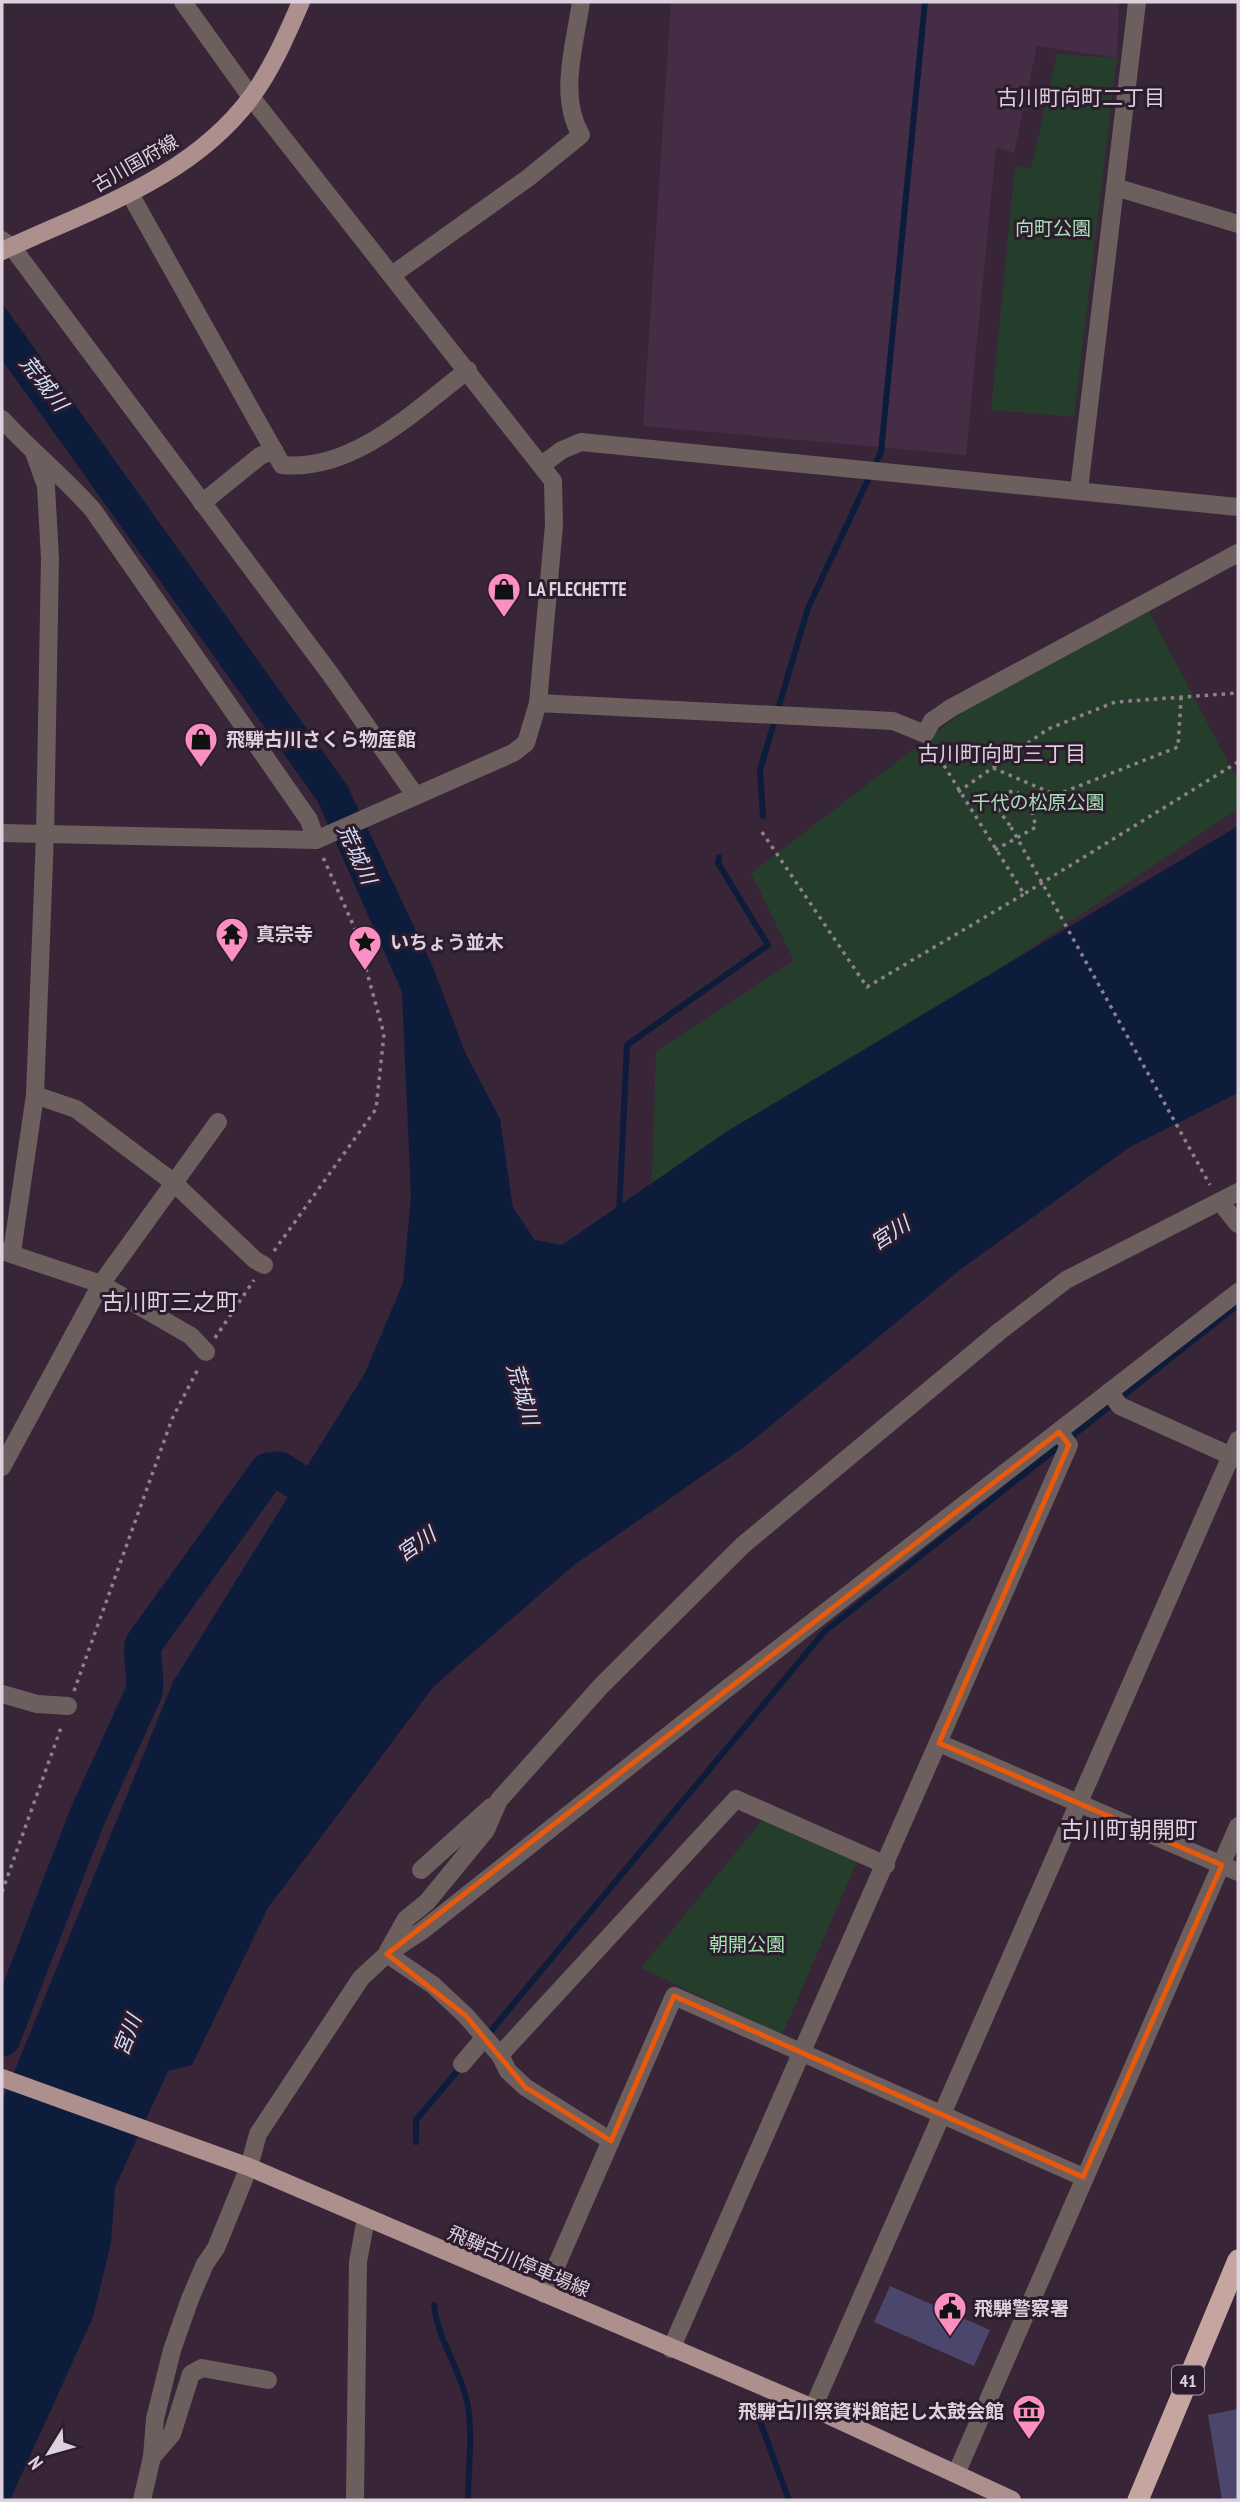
<svg xmlns="http://www.w3.org/2000/svg" width="1240" height="2502" font-family="'PT Sans Narrow','Noto Sans JP',sans-serif">
	<rect width="100%" height="100%" fill="#382538"/>
	<path fill="#442d45" d="M671 2H1119L1117 58 1037 46 1014 153 996 147 966 455 643 426Z"/>
	<g fill="#253e2b">
		<path d="M1057 54 1117 58 1074 417 991 410 1015 165 1031 169Z"/>
		<path d="M1149 612 1238 781V809L651 1203 656 1051 794 961 751 873 981 698Z"/>
		<path d="M764 1818 858 1859 782 2035 641 1968Z"/>
	</g>
	<path fill="#0d1c3a" d="M2 303 347 785 432 965 465 1052 500 1119 513 1208 535 1240 562 1245 726 1132 1238 826V1093L1130 1147 961 1269 747 1445 574 1565 434 1686 268 1908 192 2065 168 2071 115 2187 111 2243 93 2317 10 2500H2V2102L173 1682 365 1373 403 1283 411 1197 402 992 318 802 2 360Z"/>
	<g fill="none" stroke-linecap="round" stroke-linejoin="round">
		<g stroke="#0d1c3a" stroke-width="6">
			<path d="M763 816 760 770 808 608 881 452 925 2"/>
			<path d="M619 1214 627 1045 768 945 718 863 719 857"/>
			<path d="M490 2032 824 1632 1238 1305"/>
			<path d="M416 2142V2120L459 2069"/>
			<path d="M434 2305C438 2342 462 2371 468 2407 473 2437 468 2470 468 2500"/>
			<path d="M758 2416 789 2500"/>
		</g>
		<path stroke="#0d1c3a" stroke-width="37" d="M2 2038 87 1817 144 1692C147 1675 141 1663 143 1645L268 1471 279 1470 341 1509"/>
	</g>
	<g fill="#4b466b">
		<path d="M890 2286 990 2330 974 2366 874 2322Z"/>
		<path d="M1238 2409V2500H1222L1208 2415Z"/>
	</g>
	<g fill="none" stroke-linecap="round" stroke-linejoin="round">
		<g stroke="#8e7e8e" stroke-width="3.5" stroke-dasharray="3.5 5" stroke-linecap="butt">
			<path d="M935 751 1024 894 1238 762"/>
			<path d="M993 768 1056 795 1178 747 1181 698"/>
			<path d="M958 792 1048 729 1115 702 1238 693"/>
			<path d="M762 832 867 987 1024 894"/>
			<path d="M995 850 1036 827 1030 804 1016 791 999 793 992 801 1011 827"/>
			<path d="M274 1251 376 1109 384 1034 355 929 322 855"/>
			<path d="M215 1338 254 1280"/>
			<path d="M74 1691 172 1419 198 1369"/>
			<path d="M2 1892 62 1725"/>
		</g>
		<g stroke="#6d5f5d" stroke-width="18">
			<path d="M183 2 251 97 553 481 554 525 538 703"/>
			<path d="M1115 187 1238 224"/>
			<path d="M130 194 282 465C354 472 415 410 468 370"/>
			<path d="M2 240 12 247 331 675 415 795"/>
			<path d="M392 275 528 178 581 135C558 96 575 44 581 2"/>
			<path d="M2 419C31 451 64 477 93 510L309 820 316 840"/>
			<path d="M543 464 562 450 581 442 1238 507"/>
			<path d="M1079 490 1137 2"/>
			<path d="M202 503 260 456 274 450"/>
			<path d="M2 833 316 840 513 753 526 743 538 703 893 721 925 734 932 721 951 708 1238 553"/>
			<path d="M35 1095 76 1109 173 1182 255 1260 264 1265"/>
			<path d="M1221 1203 1238 1224"/>
			<path d="M2 1251 101 1284 191 1336 206 1352"/>
			<path d="M12 1252 35 1095 45 834 50 559 46 486 35 455"/>
			<path d="M1110 1393 1120 1406 1238 1459"/>
			<path d="M2 1467 101 1284 218 1122"/>
			<path d="M2 1694 37 1704 68 1706"/>
			<path d="M939 1743 1238 1872"/>
			<path d="M421 1870 491 1807"/>
			<path d="M388 1951 406 1919 427 1902 486 1830 499 1800 602 1685 743 1545 1000 1331 1066 1280 1238 1192"/>
			<path d="M387 1954 433 1985 466 2016 500 2055 508 2071 525 2087 611 2141"/>
			<path d="M500 2055 736 1799 886 1865"/>
			<path d="M462 2064 484 2038"/>
			<path d="M544 2294 674 1996 1083 2177"/>
			<path d="M671 2349 1069 1445 1059 1432"/>
			<path d="M813 2408 1238 1440"/>
			<path d="M152 2457 172 2434 191 2374 202 2368 268 2380"/>
			<path d="M956 2474 1238 1826"/>
			<path d="M142 2500 152 2457 155 2419 172 2350 190 2299 205 2264 216 2248 249 2167 258 2134 361 1978 387 1954 423 1930 729 1687 1238 1292"/>
			<path d="M355 2500 358 2262 366 2218"/>
		</g>
		<g stroke="#ad908d" stroke-width="18">
			<path d="M2 251C91 209 191 179 252 96 273 67 287 34 301 2"/>
			<path d="M2 2078 249 2167 813 2408 1012 2500"/>
		</g>
		<path stroke="#c6a49f" stroke-width="21" d="M1138 2500 1238 2260"/>
		<path stroke="#8e7e8e" stroke-width="3.5" stroke-dasharray="3.5 5" stroke-linecap="butt" d="M1011 827 1210 1185"/>
	</g>
	<path fill="none" stroke="#e8590c" stroke-width="5" stroke-linejoin="round" d="M1059 1432 1069 1445 939 1743 1222 1865 1083 2177 674 1996 611 2141 525 2087 466 2016 387 1954Z"/>
	<defs>
		<symbol id="shop-pin" viewBox="-11 -11 22 30"><path d="M0 17L-7.5 6A9.5 9.5 0 1 1 7.5 6Z" fill="#fc8fc2" stroke="#2d1c2e"/><path d="M-5-2.5h2.3a2.7 3.5 0 0 1 5.4 0H5L5.5 6h-11ZM-1.5-2.5h3a1.5 2.3 0 0 0-3 0Z" fill="#111"/></symbol>
		<symbol id="temple-pin" viewBox="-11 -11 22 30"><path d="M0 17L-7.5 6A9.5 9.5 0 1 1 7.5 6Z" fill="#fc8fc2" stroke="#2d1c2e"/><path d="M0-6L5-2H3V0L6.5 2.5H4V6H1.5V3h-3V6H-4V2.5H-6.5L-3 0V-2H-5Z" fill="#111"/></symbol>
		<symbol id="sight-pin" viewBox="-11 -11 22 30"><path d="M0 17L-7.5 6A9.5 9.5 0 1 1 7.5 6Z" fill="#fc8fc2" stroke="#2d1c2e"/><path d="M0-6L1.8-2.2L6-1.7L2.9 1.2L3.7 5.4L0 3.3L-3.7 5.4L-2.9 1.2L-6-1.7L-1.8-2.2Z" fill="#111"/></symbol>
		<symbol id="civic-pin" viewBox="-11 -11 22 30"><path d="M0 17L-7.5 6A9.5 9.5 0 1 1 7.5 6Z" fill="#fc8fc2" stroke="#2d1c2e"/><path d="M-.6-6.5H3V-4.5H.6V-3L4-1V1h2V6H-6V1h2V-1L-.6-3ZM-1.2 2.5V6h2.4V2.5Z" fill="#111"/></symbol>
		<symbol id="museum-pin" viewBox="-11 -11 22 30"><path d="M0 17L-7.5 6A9.5 9.5 0 1 1 7.5 6Z" fill="#fc8fc2" stroke="#2d1c2e"/><path d="M0-6L6-3V-2H-6V-3ZM-5-1h2V3h-2ZM-1-1h2V3h-2ZM3-1h2V3H3ZM-6 4H6V6H-6Z" fill="#111"/></symbol>
	</defs>
	<g fill-rule="evenodd">
		<use href="#shop-pin" x="485" y="570" width="38" height="52"/>
		<use href="#shop-pin" x="182" y="720" width="38" height="52"/>
		<use href="#temple-pin" x="213" y="915" width="38" height="52"/>
		<use href="#sight-pin" x="346" y="923" width="38" height="52"/>
		<use href="#civic-pin" x="931" y="2289" width="38" height="52"/>
		<use href="#museum-pin" x="1010" y="2392" width="38" height="52"/>
	</g>
	<g text-anchor="middle" dominant-baseline="central" stroke-width="6" stroke-linejoin="round" paint-order="stroke">
		<rect fill="#2d1c2e" stroke="#a89ba8" stroke-width="2" x="1172" y="2365.5" width="32" height="29" rx="5"/>
		<g font-size="18" font-weight="bold" fill="#ddd1dd">
			<text x="1188" y="2380">41</text>
		</g>
		<g font-size="19" fill="#ddd1dd" stroke="#2d1c2e">
			<text transform="translate(135 163) rotate(-30)">古川国府線</text>
			<text transform="translate(519 2261) rotate(23)">飛騨古川停車場線</text>
		</g>
		<g font-size="19" fill="#a4e2b2" stroke="#2d1c2e">
			<text x="1053" y="228">向町公園</text>
			<text x="1038" y="802">千代の松原公園</text>
			<text x="747" y="1944">朝開公園</text>
		</g>
		<g font-size="19" font-weight="bold" fill="#ddd1dd" stroke="#2d1c2e" text-anchor="start">
			<text x="528" y="589">LA FLECHETTE</text>
			<text x="226" y="739">飛騨古川さくら物産館</text>
			<text x="256" y="934">真宗寺</text>
			<text x="390" y="942">いちょう並木</text>
			<text x="974" y="2308">飛騨警察署</text>
			<text x="1004" y="2411" text-anchor="end">飛騨古川祭資料館起し太鼓会館</text>
		</g>
		<g font-size="21" fill="#ddd1dd" stroke="#2d1c2e">
			<text x="1081" y="97">古川町向町二丁目</text>
			<text x="1002" y="753">古川町向町三丁目</text>
		</g>
		<g font-size="21" font-style="italic" fill="#d1dff7" stroke="#2d1c2e">
			<text transform="translate(44 383) rotate(52)">荒城川</text>
			<text transform="translate(357 854) rotate(65)">荒城川</text>
			<text transform="translate(890 1233) rotate(-33)">宮川</text>
			<text transform="translate(523 1394) rotate(74)">荒城川</text>
			<text transform="translate(416 1544) rotate(-35)">宮川</text>
			<text transform="translate(127 2035) rotate(-69)">宮川</text>
		</g>
		<g font-size="23" fill="#ddd1dd" stroke="#2d1c2e">
			<text x="170" y="1301">古川町三之町</text>
			<text x="1129" y="1829">古川町朝開町</text>
		</g>
	</g>
	<rect width="1240" height="2502" fill="none" stroke="#ddd1dd" stroke-width="7"/>
	<g transform="translate(49 2453) rotate(233)" stroke="#2d1c2e" stroke-width="5" paint-order="stroke">
	<path d="M0-5L12 26L0 18L-12 26Z" fill="#ddd1dd"/>
	<text y="-10" font-size="19" font-weight="bold" text-anchor="middle" fill="#ddd1dd">N</text>
	</g>
</svg>
